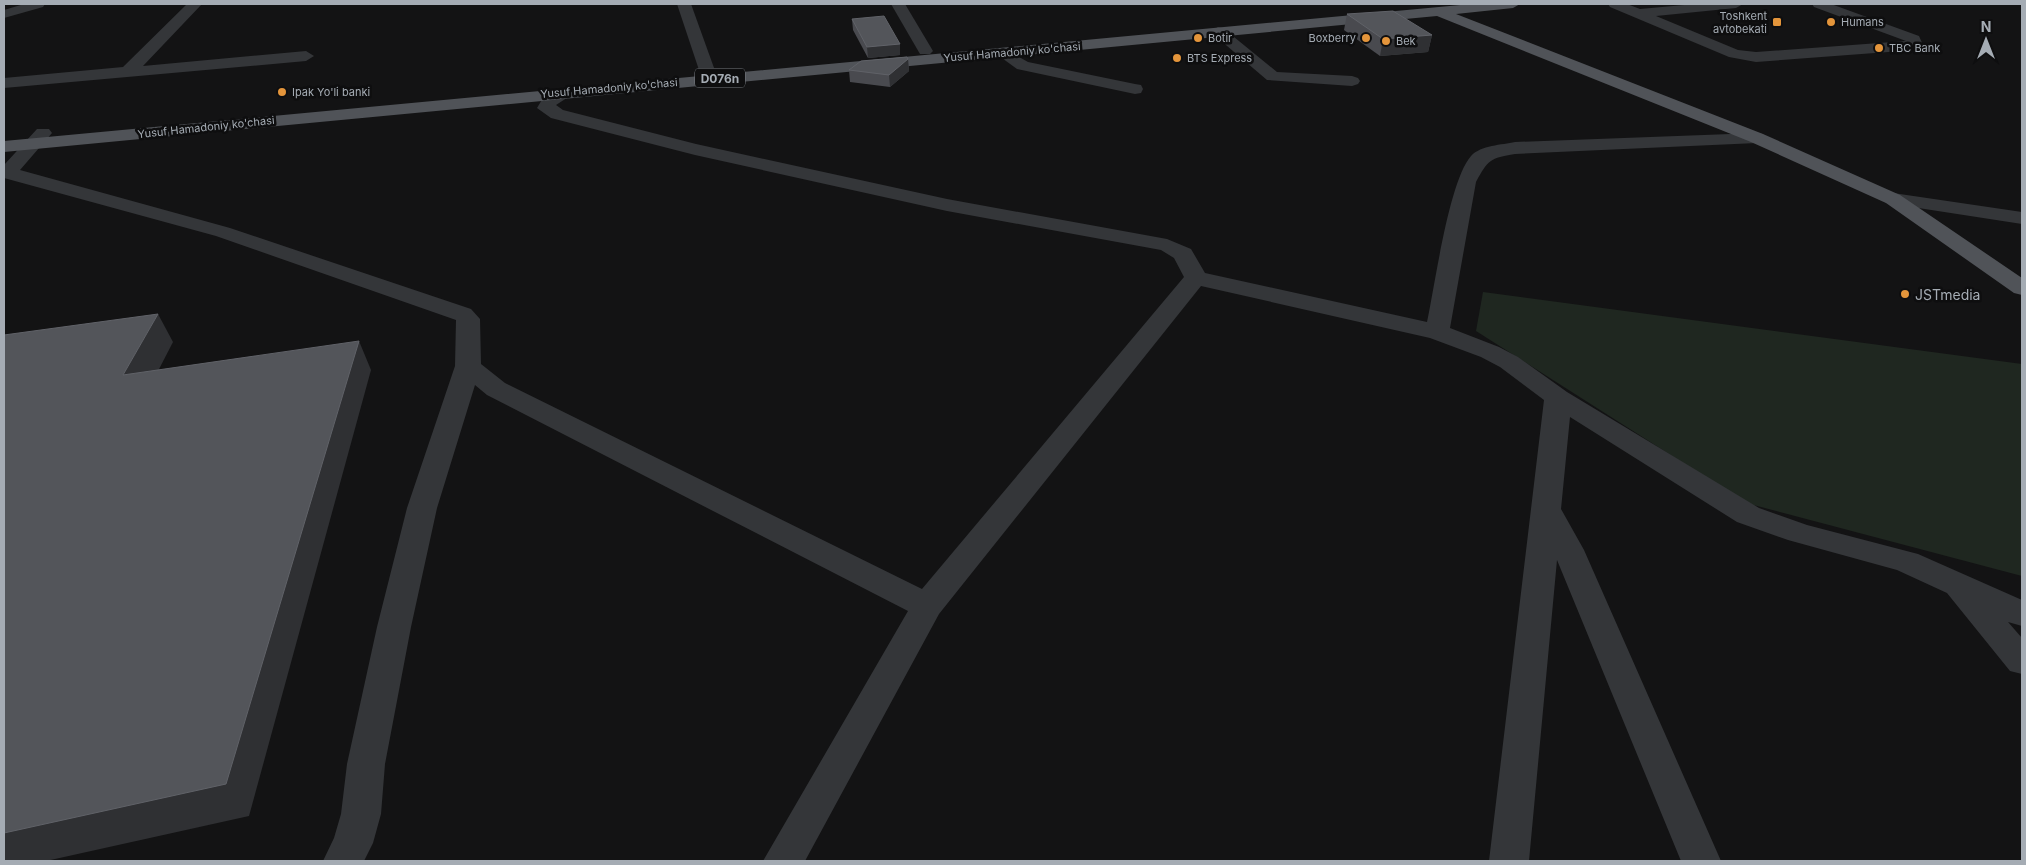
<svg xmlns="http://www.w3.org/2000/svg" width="2026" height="865" font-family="Inter,sans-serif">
	<rect width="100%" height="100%" fill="#131314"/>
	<path fill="#1f2720" d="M1483 292 2022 364V576L1746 503 1476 331Z"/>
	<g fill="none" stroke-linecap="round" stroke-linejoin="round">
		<g fill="#343639" fill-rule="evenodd">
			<path d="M24 4H45L43 7 4 18V10Z"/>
			<path d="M187 4H202L143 66 306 51 314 56 306 61 4 88V78L123 67Z"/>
			<path d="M677 4H691L718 79 716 82 710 84 702 79Z"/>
			<path d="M891 4H905L933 51 930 54H920Z"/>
			<path d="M1608 4H1627L1640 9 1695 4H1743L1736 8 1656 16 1738 50 1756 52 1906 41 1814 7 1812 4H1831L1919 36 1923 45 1915 50 1756 62 1729 57 1610 7Z"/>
			<path d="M1218 27 1223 28 1277 72 1352 76 1358 78 1360 81 1358 84 1352 86 1267 80 1213 34 1211 31Z"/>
			<path d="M1003 48 1028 62 1135 84 1141 85 1143 89 1141 93 1135 94 1017 69 995 53Z"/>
			<path d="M568 87 574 88 576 92 556 105 563 110 696 144 947 199 1167 239 1191 249 1205 273 1427 322C1435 285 1449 181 1471 156 1481 145 1502 145 1515 142L1757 133 1763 134 1766 138 1763 142 1757 143 1515 154C1490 158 1488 160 1476 182L1450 328 1499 347 1518 357 1567 392 1759 508 1807 525 1918 554 2022 600V626L2008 622 2022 638V674L2010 671 1947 593 1897 570 1788 540 1737 522 1570 417 1561 509 1584 550 1721 861H1681L1557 560 1529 861H1489L1544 400 1500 367 1481 357 1430 338 1201 286 939 614 805 861H763L908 611 487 395 475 385 437 508 411 627 385 764 381 814 373 843 364 861H323L334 838 341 814 347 764 377 627 407 508 455 366 456 320 216 236 4 178V165L37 129H49L52 133 20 170 230 228 471 309 480 319 481 364 505 383 922 589 1184 277 1174 258 1161 250 947 211 695 155 551 118 537 108 543 98Z"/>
			<path d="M1893 193 2022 212V224L1886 203 1883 199 1886 195Z"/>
		</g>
		<path fill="#505358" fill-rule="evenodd" d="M1471 4H1520L1513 8 1456 14 1763 134 1900 195 2022 278V295L2014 293 1886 203 1751 142 1437 16 4 152V141Z"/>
	</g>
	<g fill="#494a4f">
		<path d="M1347 14 1432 35 1428 52 1380 56 1344 30Z"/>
		<path d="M852 19 900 44V55L868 58 853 30Z"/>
		<path d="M908 59 909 71 890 87 850 82 849 70Z"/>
	</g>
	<g fill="#2f3033">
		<path d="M1432 35 1428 52 1380 56 1383 39Z"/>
		<path d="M900 44V55L868 58 867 47Z"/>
		<path d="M908 59 909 71 890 87 889 75Z"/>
		<path d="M158 314 173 342 141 404 123 375Z"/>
		<path d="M359 341 371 370 249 816 46 861H4V833Z"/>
	</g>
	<g fill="#53555a" stroke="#606268">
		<path d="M1393 11 1432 35 1383 39 1347 14Z"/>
		<path d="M884 16 900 44 867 47 852 19Z"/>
		<path d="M907 57 908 59 889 75 849 70 861 61Z"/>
		<path d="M158 314 123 375 359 341 226 784 4 833V335Z"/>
	</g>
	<g fill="#e4953b" stroke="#0e0e0f" stroke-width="2">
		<rect x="1772" y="17" width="10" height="10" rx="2.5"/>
		<circle cx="1831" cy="22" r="5"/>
		<circle cx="1198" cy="38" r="5"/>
		<circle cx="1366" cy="38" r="5"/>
		<circle cx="1386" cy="41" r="5"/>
		<circle cx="1879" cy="48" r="5"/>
		<circle cx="1177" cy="58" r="5"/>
		<circle cx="282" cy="92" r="5"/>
		<circle cx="1905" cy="294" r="5"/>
	</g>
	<g text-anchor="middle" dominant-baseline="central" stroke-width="5" stroke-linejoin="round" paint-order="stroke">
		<g font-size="11" fill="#a5acb4" stroke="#0e0e0f" text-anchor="start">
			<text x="1767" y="16" text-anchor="end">Toshkent<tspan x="1767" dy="13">avtobekati</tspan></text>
			<text x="1841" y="22">Humans</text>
			<text x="1208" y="38">Botir</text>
			<text x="1356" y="38" text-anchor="end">Boxberry</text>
			<text x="1396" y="41">Bek</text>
			<text x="1889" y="48">TBC Bank</text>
			<text x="1187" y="58">BTS Express</text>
			<text x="292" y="92">Ipak Yo'li banki</text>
		</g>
		<g font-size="11" fill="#a5acb4" stroke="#0e0e0f">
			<text transform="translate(1012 52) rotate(-5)">Yusuf Hamadoniy ko'chasi</text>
			<text transform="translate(609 88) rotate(-5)">Yusuf Hamadoniy ko'chasi</text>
			<text transform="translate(206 127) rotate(-6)">Yusuf Hamadoniy ko'chasi</text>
		</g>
		<rect fill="#0e0e0f" stroke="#787d82" stroke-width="1" x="695" y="68.5" width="50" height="19" rx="4"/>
		<g font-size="12" font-weight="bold" fill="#a5acb4">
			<text x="720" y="78">D076n</text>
		</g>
		<g font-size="14" fill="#a5acb4" stroke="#0e0e0f" text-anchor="start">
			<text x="1915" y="294">JSTmedia</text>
		</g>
	</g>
	<rect width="2026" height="865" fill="none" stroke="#a5acb4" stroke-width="10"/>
	<g transform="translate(1986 40)" stroke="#0e0e0f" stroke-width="4" paint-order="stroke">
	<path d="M0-4L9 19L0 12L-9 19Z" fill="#a5acb4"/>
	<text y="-8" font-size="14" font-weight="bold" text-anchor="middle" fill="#a5acb4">N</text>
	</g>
</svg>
